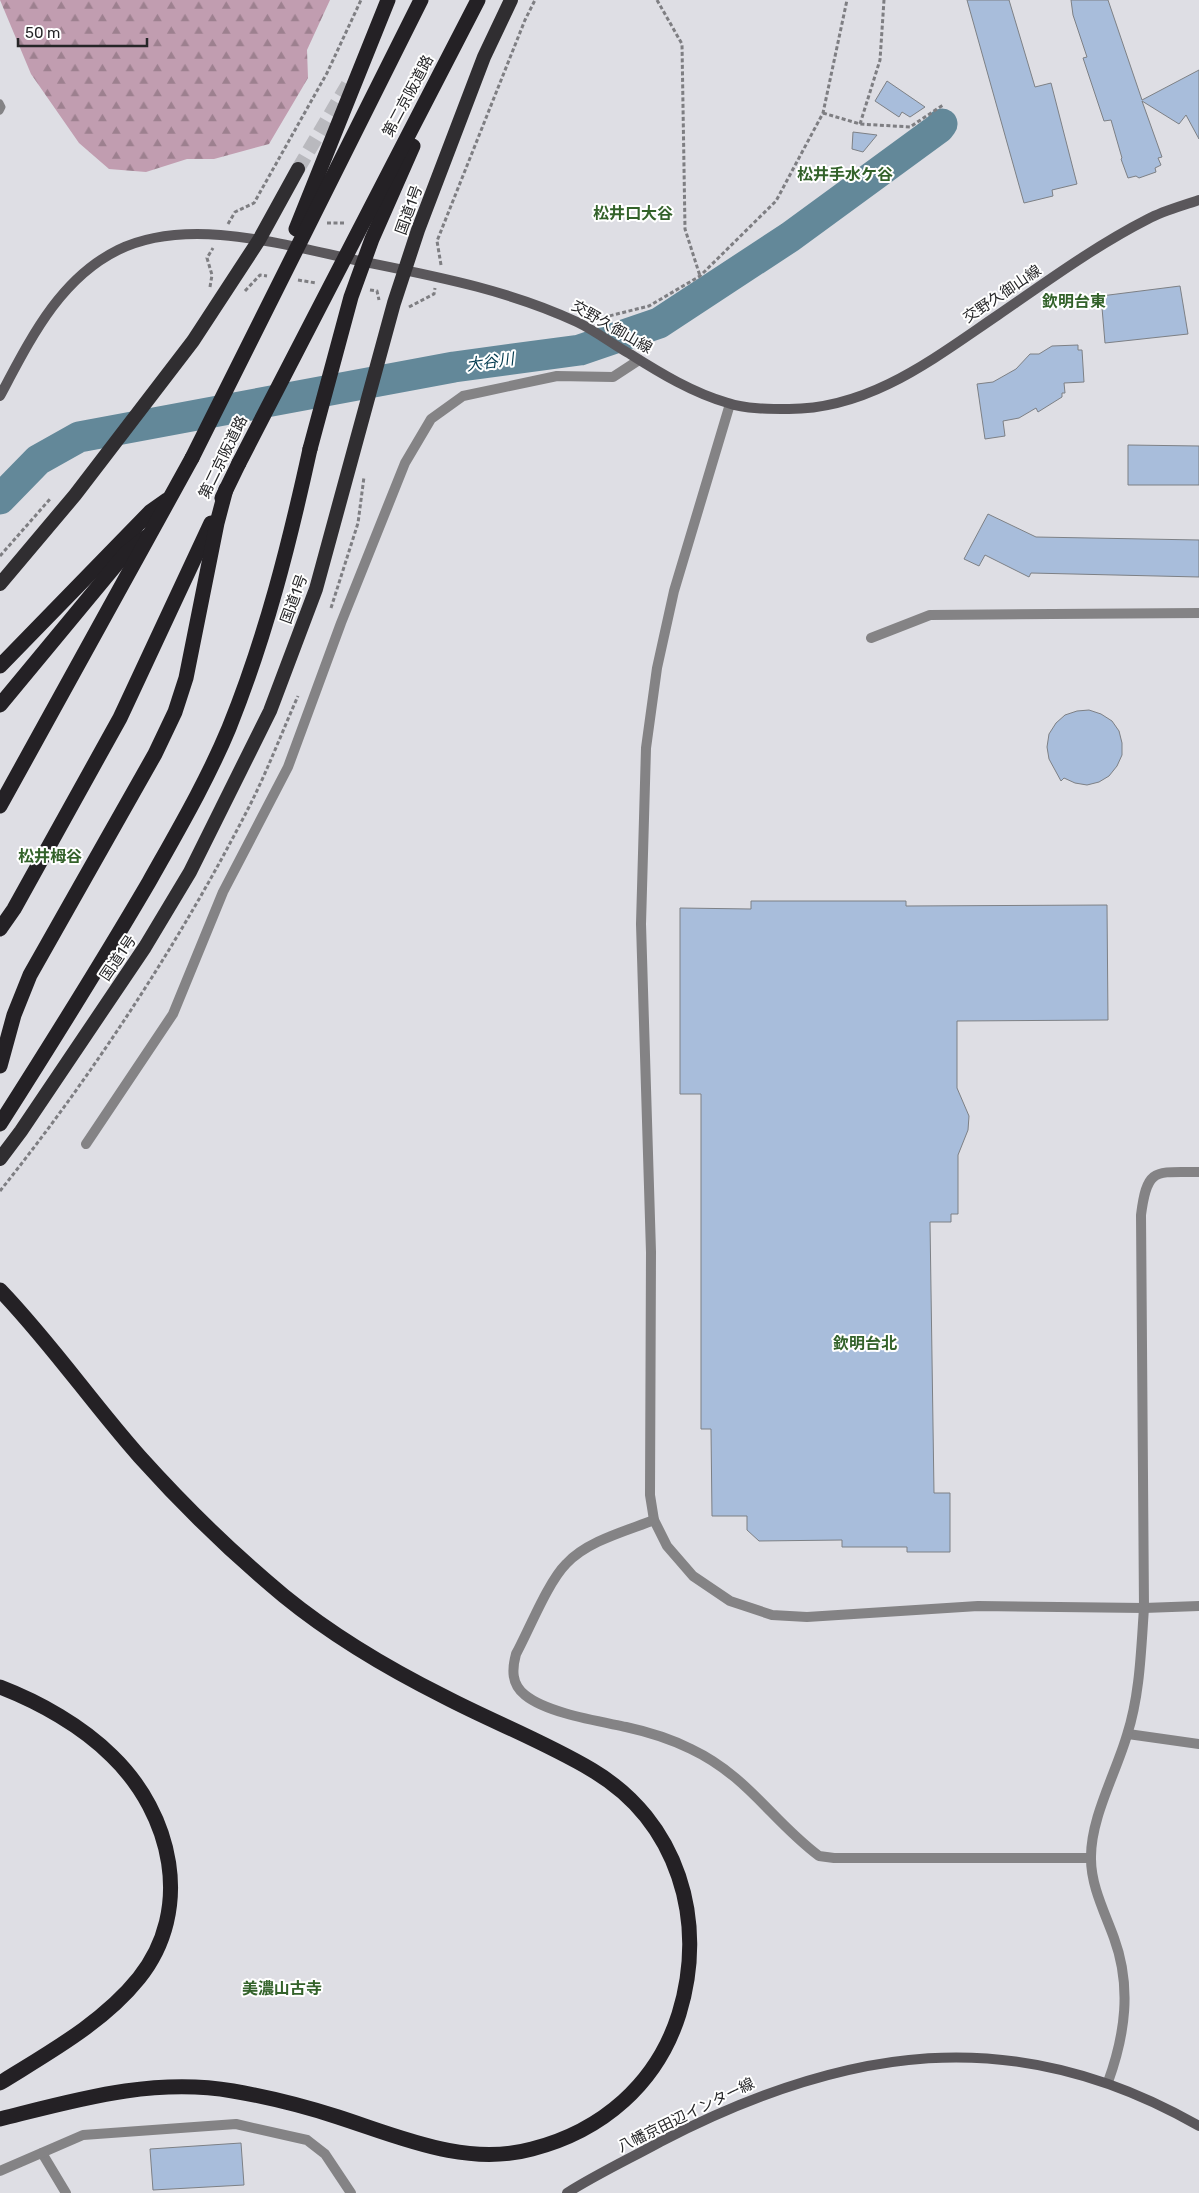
<svg xmlns="http://www.w3.org/2000/svg" width="1199" height="2193" font-family="Rubik,'Noto Sans JP',sans-serif">
	<defs>
		<pattern id="forest-firs" width="22" height="20" patternUnits="userSpaceOnUse" patternTransform="scale(1.25)"><rect width="22" height="20" fill="#c19db0"/><path d="M5 1l3.5 6h-7zM16 11l3.5 6h-7z" fill="#9d808f"/></pattern>
	</defs>
	<rect width="100%" height="100%" fill="#dedee4"/>
	<path fill="url(#forest-firs)" d="M0 0H330L307 50 308 78 269 144 214 159H187L146 172 109 169 79 143 31 74Z"/>
	<g fill="none" stroke-linecap="round" stroke-linejoin="round">
		<path stroke="#638899" stroke-width="31" d="M0 499 38 460 79 437 454 367 580 350 659 323 790 237 939 128 942 124"/>
	</g>
	<g fill="#a8bddb" stroke="#7d8085">
		<path d="M967 0H1009L1035 87 1051 83 1077 184 1052 190 1053 196 1024 203Z"/>
		<path d="M1071 0H1108L1142 100 1199 70V139L1186 115 1179 124 1142 101 1162 157 1158 158 1161 165 1155 168 1156 172 1139 178 1136 176 1128 178 1121 159 1122 158 1111 120 1104 121 1083 58 1087 57 1073 15Z"/>
		<path d="M887 81 925 107 910 117 902 112 899 117 875 101Z"/>
		<path d="M853 132 877 135 863 152 852 149Z"/>
		<path d="M1180 286 1188 334 1105 343 1101 296Z"/>
		<path d="M1078 345V350H1082L1084 382 1064 383 1065 393H1062V397L1038 412 1036 408 1019 418 1003 421 1005 436 985 439 977 384 993 382 1016 369 1030 354H1039L1052 346Z"/>
		<path d="M1128 445 1199 446V485H1128Z"/>
		<path d="M988 514 1036 537 1199 540V577L1031 573 1029 577 985 555 979 566 964 559Z"/>
		<path d="M1089 710 1101 714 1112 721 1119 731 1122 743V755L1117 766 1109 776 1099 782 1087 785 1075 783 1064 778 1061 781 1049 759 1047 747 1049 734 1056 723 1065 715 1077 711Z"/>
		<path d="M751 901H906V906L1107 905 1108 1020 957 1021V1088L969 1116 968 1130 958 1155V1214H951V1222H930L934 1493H950V1552H907V1547H842V1540L759 1541 747 1530V1516H712L711 1429H701V1094H680V908L751 909Z"/>
		<path d="M241 2143 244 2185 153 2190 150 2149Z"/>
	</g>
	<g fill="none" stroke-linecap="round" stroke-linejoin="round">
		<path stroke="#b9b9be" stroke-width="14" stroke-dasharray="14 7" stroke-linecap="butt" d="M298 169 351 79"/>
		<g stroke="#7e7e82" stroke-width="3" stroke-dasharray="4 2.5" stroke-linecap="butt">
			<path d="M657 0 682 44 685 229 700 276"/>
			<path d="M823 113 860 124 910 127 943 105"/>
			<path d="M860 124 880 60 884 0"/>
			<path d="M327 223H346"/>
			<path d="M228 224 235 212 254 203 327 73 361 0"/>
			<path d="M441 265 437 241 525 20 535 0"/>
			<path d="M298 280 316 283"/>
			<path d="M210 287 212 275 207 258 213 248"/>
			<path d="M370 290 377 291 379 300"/>
			<path d="M245 291 260 275 267 276"/>
			<path d="M409 307 434 294 435 288"/>
			<path d="M597 319 649 306 700 276 776 201 823 113 847 0"/>
			<path d="M0 556 50 499"/>
			<path d="M331 608 358 523 364 477"/>
			<path d="M0 1191C95 1072 182 939 251 803 268 769 282 732 298 696"/>
		</g>
		<path stroke="#848385" stroke-width="7" d="M0 103 2 107 0 111"/>
		<g stroke="#848385" stroke-width="10">
			<path d="M871 638 930 615 1199 613"/>
			<path d="M86 1144 173 1014 223 892 288 767 341 623 405 463 431 419 463 396 557 376 613 377 639 360"/>
			<path d="M1128 1734 1199 1744"/>
		</g>
		<g stroke="#848385" stroke-width="10">
			<path d="M730 404 674 591 657 668 646 748 641 924 651 1252 650 1495 654 1520 667 1546 693 1576 730 1601 772 1615 807 1617 978 1606 1144 1608 1199 1606"/>
			<path d="M654 1520C626 1531 587 1541 566 1564 548 1582 529 1630 516 1654 512 1669 511 1684 525 1695 547 1713 598 1721 626 1727 649 1732 671 1739 691 1749 748 1776 772 1821 819 1856L834 1858H1090"/>
			<path d="M1108 2082C1125 2035 1132 1987 1114 1938 1105 1913 1091 1886 1091 1859 1090 1819 1116 1773 1127 1735 1140 1695 1141 1650 1144 1608L1141 1215C1147 1167 1155 1172 1199 1172"/>
			<path d="M42 2153 66 2193"/>
			<path d="M0 2171 83 2135 236 2124 307 2140 325 2154 351 2193"/>
		</g>
		<g stroke="#5a575b" stroke-width="10">
			<path d="M0 396C30 340 59 279 118 250 189 215 288 246 360 261 434 276 509 290 577 322 596 331 612 344 630 354 660 373 693 393 728 403 745 409 770 409 789 409 870 409 933 359 998 315 1046 282 1095 246 1148 219 1163 211 1182 206 1199 200"/>
			<path d="M567 2193C597 2174 629 2159 660 2142 843 2047 1013 2019 1199 2126"/>
		</g>
		<g stroke="#302e31" stroke-width="14">
			<path d="M0 584 75 495 193 341 259 240 298 169"/>
			<path d="M0 1159 21 1131 145 947 190 872 270 711 316 589 394 303 418 230 484 57 511 0"/>
		</g>
		<g stroke="#242125" stroke-width="15">
			<path d="M222 498 239 463"/>
			<path d="M0 666 150 512 167 500"/>
			<path d="M0 705 125 554 146 537"/>
			<path d="M0 806 192 458"/>
			<path d="M0 929 14 909 120 718 211 523"/>
			<path d="M0 1066 14 1015 30 975 155 754 175 712 186 678 217 523 226 489"/>
			<path d="M0 1124C51 1044 101 964 149 882 177 832 207 781 229 728 266 636 289 545 310 449"/>
			<path d="M0 1290C51 1343 92 1403 140 1457 185 1507 232 1553 284 1596 333 1636 389 1669 445 1697 493 1722 545 1742 592 1770 678 1821 708 1921 679 2014 657 2084 602 2131 532 2149 466 2167 400 2137 338 2117 304 2106 268 2097 233 2091 153 2077 76 2100 0 2119"/>
			<path d="M0 1687C39 1702 82 1726 112 1756 172 1814 194 1909 139 1978 103 2023 48 2053 0 2083"/>
		</g>
		<g stroke="#242125" stroke-width="15">
			<path d="M296 229 388 0"/>
			<path d="M310 449 351 297 372 239 413 146"/>
			<path d="M192 458 421 0"/>
			<path d="M239 463 478 0"/>
		</g>
	</g>
	<g text-anchor="middle" dominant-baseline="central" stroke-width="4" stroke-linejoin="round" paint-order="stroke">
		<g font-size="15" fill="#262628" stroke="#fff">
			<text transform="translate(408 96) rotate(-62)">第二京阪道路</text>
			<text transform="translate(409 210) rotate(-70)">国道1号</text>
			<text transform="translate(1002 294) rotate(-34)">交野久御山線</text>
			<text transform="translate(612 327) rotate(30)">交野久御山線</text>
			<text transform="translate(223 457) rotate(-64)">第二京阪道路</text>
			<text transform="translate(294 599) rotate(-70)">国道1号</text>
			<text transform="translate(118 958) rotate(-56)">国道1号</text>
			<text transform="translate(686 2115) rotate(-26)">八幡京田辺インター線</text>
		</g>
		<g font-size="16" font-weight="bold" fill="#33622a" stroke="#fff">
			<text x="845" y="174">松井手水ケ谷</text>
			<text x="633" y="213">松井口大谷</text>
			<text x="1074" y="301">欽明台東</text>
			<text x="50" y="856">松井栂谷</text>
			<text x="865" y="1343">欽明台北</text>
			<text x="282" y="1988">美濃山古寺</text>
		</g>
		<g font-size="16" font-style="italic" fill="#043c50" stroke="#fff">
			<text transform="translate(490 362) rotate(-8)">大谷川</text>
		</g>
	</g>
	<path d="M18 38v8h129v-8" fill="none" stroke="#262628" stroke-width="2.5"/>
	<text x="25" y="38" font-size="15" fill="#262628" stroke="#ffffff" stroke-width="4" paint-order="stroke">50 m</text>
</svg>
